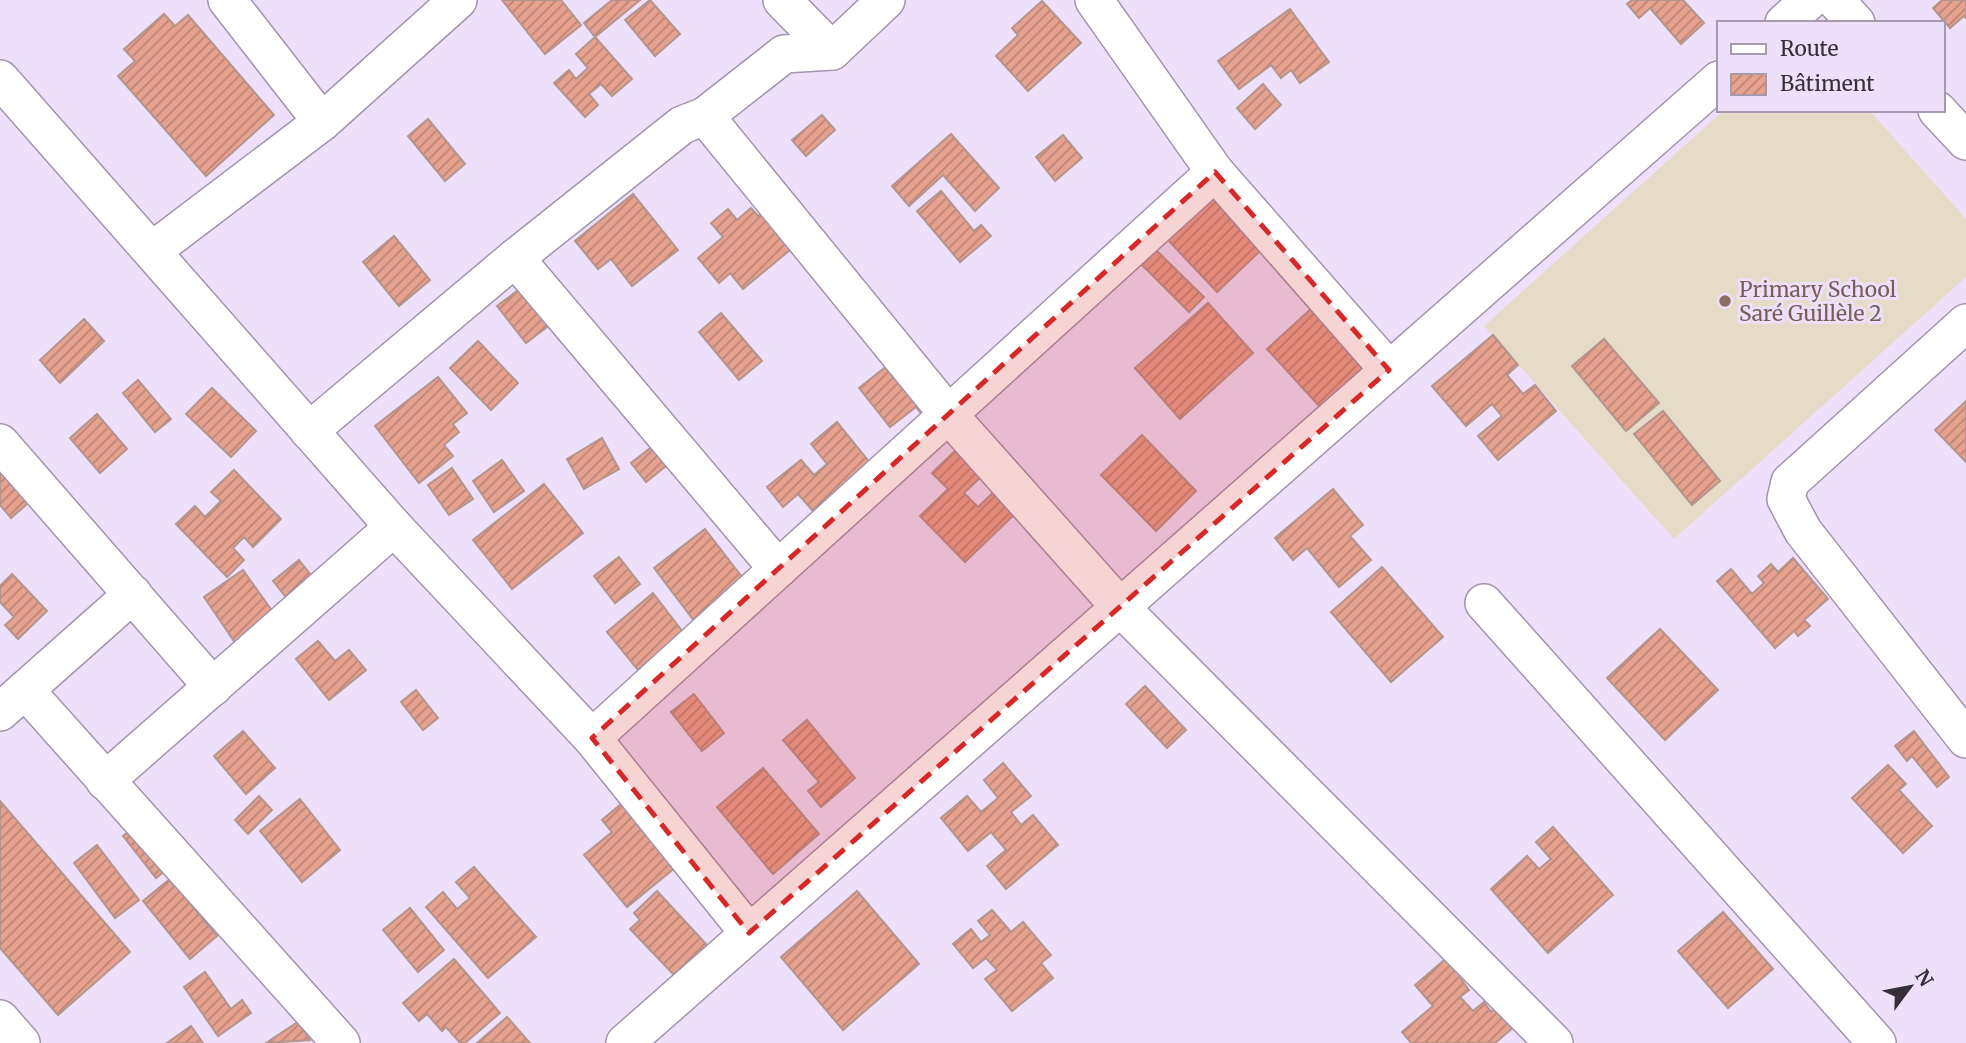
<svg xmlns="http://www.w3.org/2000/svg" width="1966" height="1043" font-family="Merriweather,serif">
	<defs>
		<pattern id="building-hatch" width="6" height="6" patternUnits="userSpaceOnUse" patternTransform="scale(1.75)"><rect width="6" height="6" fill="#e7a28f"/><path d="M-1 1l2-2M0 6l6-6M5 7l2-2" fill="none" stroke="#bc8476"/></pattern>
	</defs>
	<rect width="100%" height="100%" fill="#eee0fa"/>
	<path fill="#e6dbc7" d="M1724 110H1869L1966 219V277L1674 539 1484 326Z"/>
	<g fill="url(#building-hatch)" stroke="#b4958d" stroke-width="2">
		<path d="M502 0H561L581 25 545 54Z"/>
		<path d="M612 0H640L595 37 584 23Z"/>
		<path d="M650 0 680 34 655 56 625 20Z"/>
		<path d="M1632 0H1683L1704 23 1681 44 1650 8 1639 18 1627 4Z"/>
		<path d="M1942 0H1966V18L1964 16 1950 28 1933 8Z"/>
		<path d="M1042 1 1081 43 1028 91 996 56 1018 35 1012 28Z"/>
		<path d="M1290 9 1329 62 1300 83 1291 70 1281 78 1271 65 1239 89 1218 61Z"/>
		<path d="M164 14 175 26 188 15 274 115 206 176 118 76 135 61 124 49Z"/>
		<path d="M595 37 632 79 612 96 601 84 589 94 598 105 585 117 554 83 569 70 576 79 588 68 576 54Z"/>
		<path d="M1263 84 1281 105 1255 129 1237 108Z"/>
		<path d="M822 115 835 130 806 156 792 140Z"/>
		<path d="M428 119 465 164 445 181 408 136Z"/>
		<path d="M951 134 999 188 975 211 943 175 909 206 892 186Z"/>
		<path d="M1063 135 1082 158 1055 181 1036 157Z"/>
		<path d="M1233 178 1282 230 1217 292 1168 240Z"/>
		<path d="M941 191 974 231 981 225 991 236 960 262 917 211Z"/>
		<path d="M633 194 678 250 632 286 611 259 598 269 575 241Z"/>
		<path d="M772 204 802 240 743 289 730 273 719 283 698 258 723 237 711 223 728 209 737 220 751 208 758 216Z"/>
		<path d="M394 236 430 280 399 306 363 262Z"/>
		<path d="M1156 250 1204 297 1189 312 1141 264Z"/>
		<path d="M528 283 556 320 526 343 497 306Z"/>
		<path d="M1335 287 1388 345 1320 407 1267 349Z"/>
		<path d="M1208 303 1253 353 1180 419 1135 368Z"/>
		<path d="M721 313 762 361 739 380 699 332Z"/>
		<path d="M84 319 104 341 60 383 40 360Z"/>
		<path d="M1493 335 1518 365 1507 375 1523 394 1535 385 1556 411 1498 460 1478 436 1502 416 1492 404 1466 426 1432 386Z"/>
		<path d="M1604 339 1659 403 1626 431 1572 366Z"/>
		<path d="M478 341 518 383 491 410 450 368Z"/>
		<path d="M911 347 930 424 916 407 890 427 859 388Z"/>
		<path d="M438 377 467 413 453 424 459 432 444 445 453 456 419 483 375 426Z"/>
		<path d="M138 380 171 419 155 432 123 393Z"/>
		<path d="M212 388 256 431 231 457 186 414Z"/>
		<path d="M1966 401V462L1935 430Z"/>
		<path d="M1663 411 1720 481 1692 505 1634 434Z"/>
		<path d="M97 414 127 449 100 473 70 438Z"/>
		<path d="M837 422 871 464 813 511 798 494 783 507 767 487 801 460 814 475 827 464 811 444Z"/>
		<path d="M1142 435 1196 491 1156 531 1101 475Z"/>
		<path d="M602 438 619 469 584 489 567 459Z"/>
		<path d="M662 439 676 458 646 482 631 463Z"/>
		<path d="M960 446 986 472 964 493 978 507 1001 485 1022 507 965 562 920 516 948 489 932 473Z"/>
		<path d="M0 452 42 491 11 518 0 505Z"/>
		<path d="M502 460 524 491 494 512 473 481Z"/>
		<path d="M452 468 473 499 449 515 428 485Z"/>
		<path d="M234 470 281 519 253 547 244 537 233 548 244 560 227 577 176 524 195 506 205 517 221 501 211 492Z"/>
		<path d="M544 484 583 533 512 589 473 540Z"/>
		<path d="M1333 489 1363 525 1350 536 1371 560 1339 587 1307 548 1293 560 1275 538Z"/>
		<path d="M705 529 749 586 698 626 654 568Z"/>
		<path d="M619 557 640 584 615 603 594 576Z"/>
		<path d="M1793 558 1828 599 1804 620 1810 626 1798 636 1794 631 1775 648 1717 581 1731 569 1752 594 1764 583 1758 576 1771 564 1778 572Z"/>
		<path d="M299 560 315 580 289 601 273 581Z"/>
		<path d="M1382 567 1443 637 1391 682 1331 612Z"/>
		<path d="M243 570 278 619 238 647 204 597Z"/>
		<path d="M12 574 47 611 18 639 5 625 14 617 0 602V586Z"/>
		<path d="M653 593 683 632 638 670 607 632Z"/>
		<path d="M1660 629 1718 690 1665 740 1607 678Z"/>
		<path d="M318 641 335 661 349 650 366 670 329 700 296 659Z"/>
		<path d="M1145 686 1186 730 1167 748 1126 704Z"/>
		<path d="M416 690 438 718 423 730 401 702Z"/>
		<path d="M694 694 724 733 702 751 671 712Z"/>
		<path d="M807 720 855 778 821 807 808 791 819 782 783 740Z"/>
		<path d="M243 731 275 768 246 794 214 756Z"/>
		<path d="M1914 731 1949 777 1937 787 1912 756 1907 761 1895 746Z"/>
		<path d="M1003 763 1031 796 1011 812 1021 825 1033 815 1058 845 1006 889 987 866 1006 850 991 832 968 851 941 818 967 796 981 812 998 798 984 780Z"/>
		<path d="M1888 765 1906 784 1899 790 1932 826 1903 853 1852 798Z"/>
		<path d="M763 768 819 834 773 874 717 807Z"/>
		<path d="M633 794 687 858 627 907 584 855 612 832 602 820Z"/>
		<path d="M259 796 272 810 248 834 235 820Z"/>
		<path d="M300 799 340 850 302 882 260 831Z"/>
		<path d="M0 801 130 952 58 1015 0 948Z"/>
		<path d="M148 816 181 858 156 878 123 836Z"/>
		<path d="M1553 827 1613 895 1548 953 1491 889 1527 856 1539 869 1551 859 1536 842Z"/>
		<path d="M97 845 139 900 115 918 74 863Z"/>
		<path d="M474 867 536 937 488 978 426 907 443 892 457 909 470 898 456 882Z"/>
		<path d="M170 879 217 936 190 959 143 901Z"/>
		<path d="M657 891 707 945 675 976 630 929 640 920 634 913Z"/>
		<path d="M857 891 919 964 843 1030 781 957Z"/>
		<path d="M410 908 444 950 418 972 383 930Z"/>
		<path d="M992 910 1011 932 1023 922 1051 955 1041 963 1053 978 1012 1011 985 979 997 970 986 958 973 968 953 944 971 929 981 942 990 935 978 921Z"/>
		<path d="M1723 912 1773 969 1728 1008 1678 951Z"/>
		<path d="M1456 950 1472 969 1461 979 1469 990 1460 997 1473 1011 1484 1002 1491 1012 1502 1002 1520 1022 1495 1043H1411L1402 1032 1433 1006 1415 985Z"/>
		<path d="M454 959 500 1013 465 1043H460L446 1027 442 1031 427 1014 419 1021 403 1003Z"/>
		<path d="M205 972 231 1009 242 1000 251 1013 218 1036 184 987Z"/>
		<path d="M507 1017 530 1043H477Z"/>
		<path d="M298 1022 310 1040 266 1043Z"/>
		<path d="M191 1026 203 1043H167Z"/>
	</g>
	<g fill="none" stroke-linecap="round" stroke-linejoin="round">
		<defs>
			<g id="minor">
				<path d="M227 0 322 122"/>
				<path d="M782 0 832 51"/>
				<path d="M1094 0 1215 172 1389 370"/>
				<path d="M1835 0 1856 23"/>
				<path d="M1784 23 1810 0"/>
				<path d="M0 79 394 527 592 738 749 933"/>
				<path d="M1937 110 1966 141"/>
				<path d="M705 116 784 54 832 51 886 0"/>
				<path d="M152 251 322 122 458 0"/>
				<path d="M515 258 778 569"/>
				<path d="M1966 323 1790 482 1786 499 1803 531 1966 739"/>
				<path d="M309 431 515 258 682 125 705 116 948 414 1120 607 1554 1043"/>
				<path d="M0 443 213 687"/>
				<path d="M1484 603 1877 1043"/>
				<path d="M25 690 341 1043"/>
				<path d="M0 712 133 594"/>
				<path d="M592 738 1215 172"/>
				<path d="M105 781 394 527"/>
				<path d="M0 1019 21 1043"/>
				<path d="M625 1043 1719 80"/>
			</g>
		</defs>
		<use href="#minor" stroke="#a294ad" stroke-width="40"/>
		<use href="#minor" stroke="#fff" stroke-width="37"/>
	</g>
	<path fill="#d62828" fill-opacity="0.2" stroke="#d62828" stroke-width="5" stroke-dasharray="14 9" stroke-linejoin="round" d="M1215 172 1389 370 749 933 592 738Z"/>
	<circle fill="#8d6e63" stroke="#eee0fa" stroke-width="2.5" cx="1725" cy="301" r="7"/>
	<g text-anchor="middle" dominant-baseline="central" stroke-width="6" stroke-linejoin="round" paint-order="stroke">
		<g font-size="21" fill="#785e54" stroke="#eee0fa" text-anchor="start">
			<text x="1739" y="289">Primary School<tspan x="1739" dy="24">Saré Guillèle 2</tspan></text>
		</g>
	</g>
	<rect x="1717" y="21" width="228" height="91" fill="#eee0fa" stroke="#a499ad" stroke-width="2"/>
	<rect x="1731" y="44" width="35" height="10" fill="#ffffff" stroke="#a499ad" stroke-width="2"/>
	<text x="1780" y="56" font-size="21" fill="#342f39">Route</text>
	<rect x="1731" y="74" width="35" height="21" fill="url(#building-hatch)" stroke="#a499ad" stroke-width="2"/>
	<text x="1780" y="91" font-size="21" fill="#342f39">Bâtiment</text>
	<g transform="translate(1910 987) rotate(58)" stroke="#eee0fa" stroke-width="5" paint-order="stroke">
	<path d="M0-5L12 26L0 18L-12 26Z" fill="#342f39"/>
	<text y="-10" font-size="19" font-weight="bold" text-anchor="middle" fill="#342f39">N</text>
	</g>
</svg>
